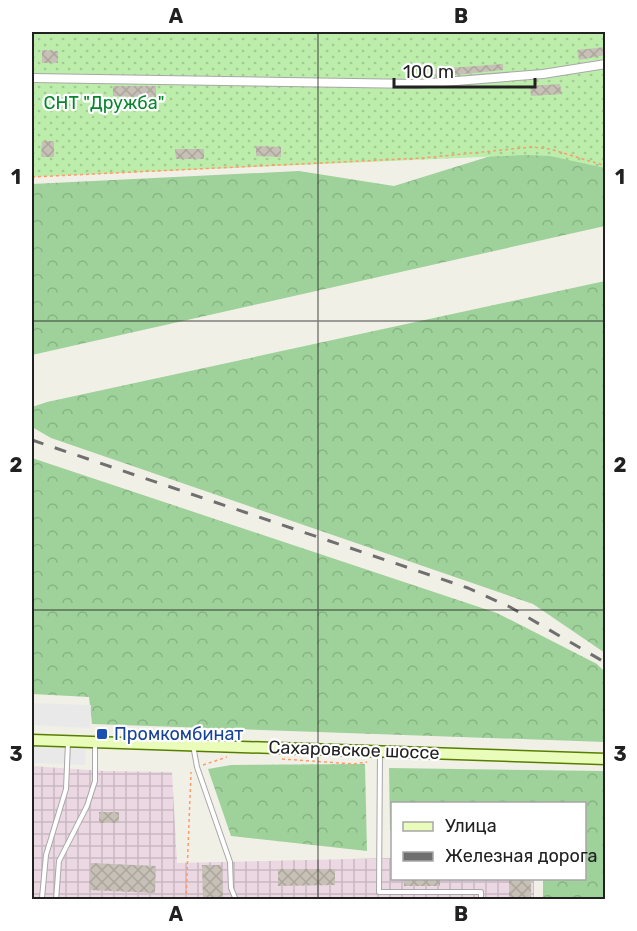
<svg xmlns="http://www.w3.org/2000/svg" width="637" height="931" font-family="Rubik,sans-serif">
	<defs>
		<pattern id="industrial-grid" width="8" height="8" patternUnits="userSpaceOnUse" patternTransform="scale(1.5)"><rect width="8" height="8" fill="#ebd8e3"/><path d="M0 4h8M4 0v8" fill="none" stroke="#c9b9c2"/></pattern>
		<pattern id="forest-crowns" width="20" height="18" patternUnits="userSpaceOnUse" patternTransform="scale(1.5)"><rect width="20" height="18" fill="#9ed29a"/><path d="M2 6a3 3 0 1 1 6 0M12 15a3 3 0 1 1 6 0" fill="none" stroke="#88b484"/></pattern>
		<pattern id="garden-dots" width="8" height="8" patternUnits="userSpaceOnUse" patternTransform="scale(1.5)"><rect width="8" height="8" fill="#bdedab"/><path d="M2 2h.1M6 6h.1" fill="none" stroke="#a2cb93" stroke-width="1.8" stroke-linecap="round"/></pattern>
		<pattern id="building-cross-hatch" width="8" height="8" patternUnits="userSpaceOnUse" patternTransform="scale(1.5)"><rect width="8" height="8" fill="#c7c0b6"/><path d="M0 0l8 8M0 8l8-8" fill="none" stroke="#aba59c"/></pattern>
	</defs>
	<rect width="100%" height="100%" fill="#f1f0e7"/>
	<path fill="url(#industrial-grid)" d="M32 766 103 771 172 772 177 863 391 858 392 835V878L534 879V899H32Z"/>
	<g fill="url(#forest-crowns)">
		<path d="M526 145 605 161V226L32 355V184L299 171 394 186Z"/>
		<path d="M605 281V653L533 604 51 438 32 427V407L47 402Z"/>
		<path d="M32 458 497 613 597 664 605 672V742L92 724 89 697 32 694Z"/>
		<path d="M365 764 367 851 231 836 208 769 231 765Z"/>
		<path d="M389 768 605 771V899H543V879L584 878V804H392V831H390Z"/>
	</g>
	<path fill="url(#garden-dots)" d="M32 32H605V168L550 156 526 155 32 177Z"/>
	<g fill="#e9e9e9">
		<path d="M32 703 91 705 90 728 32 725Z"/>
		<path d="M32 743 86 744 85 765 32 763Z"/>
	</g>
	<g fill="url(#building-cross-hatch)">
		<path d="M606 47V55L579 60 577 50Z"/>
		<path d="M42 50 58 51V63H42Z"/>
		<path d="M503 64V70L436 77V69Z"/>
		<path d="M560 84 562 94 531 96 530 86Z"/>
		<path d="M113 86H156V98L113 96Z"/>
		<path d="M42 141H54V157H41Z"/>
		<path d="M256 146 281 147V157L256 156Z"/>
		<path d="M175 149H204V159H176Z"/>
		<rect x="99" y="812" width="20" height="11"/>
		<path d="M91 863 156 866 155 893 89 890Z"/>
		<path d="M202 865H222L223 900H203Z"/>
		<path d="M278 869H335V885L278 886Z"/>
		<rect x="404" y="879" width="36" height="7"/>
		<rect x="509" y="879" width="22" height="18"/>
	</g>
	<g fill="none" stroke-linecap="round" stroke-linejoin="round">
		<defs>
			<g id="lane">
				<path d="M193 745 197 767 230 862 231 888 236 900"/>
				<path d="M380 752 379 892H481V900"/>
				<path d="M42 898 46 855 66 789 68 742"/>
				<path d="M56 900 59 861 87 806 95 781V743"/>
			</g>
			<path id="street" d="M32 78 418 84 543 74 606 64"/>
			<path id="secondary" d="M32 740 606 759"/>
		</defs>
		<use href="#lane" stroke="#a8a8a8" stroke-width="6"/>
		<use href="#street" stroke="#a8a8a8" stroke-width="10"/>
		<use href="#secondary" stroke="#567f00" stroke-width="13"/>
		<g stroke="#ff9a6a" stroke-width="1.5" stroke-dasharray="3 3" stroke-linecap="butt">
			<path d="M32 177 423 158 532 147 550 149 606 166"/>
			<path d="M282 759 354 764 367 762"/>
			<path d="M203 765 227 757"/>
			<path d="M186 900 191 772"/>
		</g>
		<use href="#lane" stroke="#fff" stroke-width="4"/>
		<use href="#street" stroke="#fff" stroke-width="8"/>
		<use href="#secondary" stroke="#eafcba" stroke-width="10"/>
		<path stroke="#6f6f6f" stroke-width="3" stroke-dasharray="12 12" stroke-linecap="butt" d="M32 440 468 588 510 607 606 663"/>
	</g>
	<path fill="none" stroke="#212121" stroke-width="1.5" stroke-opacity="0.55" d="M318 32V900M32 321H606M32 610H606"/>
	<rect fill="#1a4fb4" stroke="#fff" stroke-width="2" x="96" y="728" width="12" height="12" rx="3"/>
	<g text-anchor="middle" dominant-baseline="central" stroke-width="4.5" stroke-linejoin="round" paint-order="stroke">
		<g font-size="18" fill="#07862d" stroke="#fff">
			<text x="104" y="103">СНТ "Дружба"</text>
		</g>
		<g font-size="18" fill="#164399" stroke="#fff" text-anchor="start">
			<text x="114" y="734">Промкомбинат</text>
		</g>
		<g font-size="18" fill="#212121" stroke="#fff">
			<text transform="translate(354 750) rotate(2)">Сахаровское шоссе</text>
		</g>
	</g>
	<rect width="637" height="931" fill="none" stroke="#ffffff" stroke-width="66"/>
	<rect x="391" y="802" width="195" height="78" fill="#ffffff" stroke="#a6a6a6" stroke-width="1.5"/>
	<rect x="403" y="822" width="30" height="9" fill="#eafcba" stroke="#a6a6a6" stroke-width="1.5"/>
	<text x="445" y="832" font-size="18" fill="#212121">Улица</text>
	<rect x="403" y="852" width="30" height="9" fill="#6f6f6f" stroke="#a6a6a6" stroke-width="1.5"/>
	<text x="445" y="862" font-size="18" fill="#212121">Железная дорога</text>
	<path d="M394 78v9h141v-9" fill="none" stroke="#212121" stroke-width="3"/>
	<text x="403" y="78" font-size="18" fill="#212121" stroke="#ffffff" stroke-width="4.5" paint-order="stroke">100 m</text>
	<rect x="33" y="33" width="571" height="865" fill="none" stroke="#212121" stroke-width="2"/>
	<g font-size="20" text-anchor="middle" font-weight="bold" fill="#212121">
		<text x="176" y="23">A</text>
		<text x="461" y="23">B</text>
		<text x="16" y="184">1</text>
		<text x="620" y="184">1</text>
		<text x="16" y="472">2</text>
		<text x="620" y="472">2</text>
		<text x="16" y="761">3</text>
		<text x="620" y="761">3</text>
		<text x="176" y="921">A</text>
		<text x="461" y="921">B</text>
	</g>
</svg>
